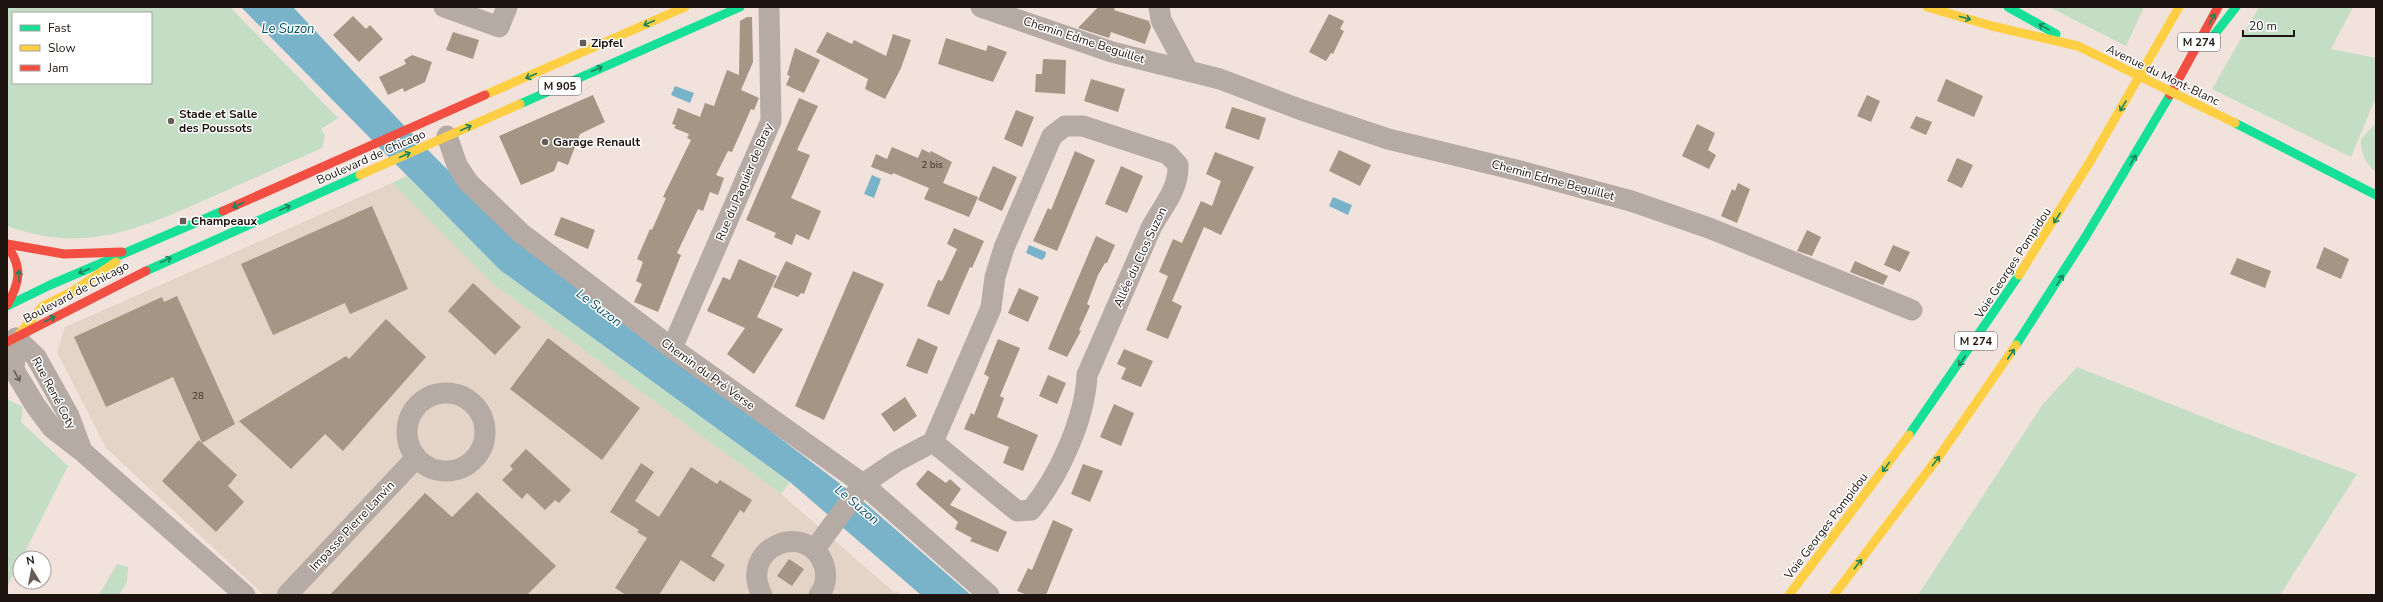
<svg xmlns="http://www.w3.org/2000/svg" width="2383" height="602" font-family="'Nunito Sans',sans-serif">
	<rect width="100%" height="100%" fill="#f1e2db"/>
	<path fill="#e4d4c7" d="M392 183 492 283 781 494 895 593 897 591 902 595H264L106 448 57 352 65 327Z"/>
	<g fill="#c4dec5" fill-rule="evenodd">
		<path d="M7 7H230L338 118 321 129 325 136 322 148C286 164 250 180 214 196 141 228 87 255 7 226ZM13 13H151V83H13Z"/>
		<path d="M2049 7H2144L2126 46Z"/>
		<path d="M2259 7H2353L2331 49 2376 58V97L2351 157 2212 89Z"/>
		<path d="M2376 123V172C2366 165 2360 151 2361 139Z"/>
		<path d="M407 176 500 270 790 482 781 494 492 283 392 183Z"/>
		<path d="M2077 367 2239 431 2357 474 2280 595H1918L2043 404Z"/>
		<path d="M7 399 23 407 21 422 68 466 22 558H20L7 588Z"/>
		<path d="M117 564 128 567 127 582 119 595H99Z"/>
	</g>
	<g fill="#79b3ca">
		<path d="M241 7H293C371 90 447 175 533 250L864 502 971 595H921L790 482 500 270Z"/>
		<path d="M675 86 694 93 690 103 671 95Z"/>
		<path d="M872 175 881 179 874 198 864 194Z"/>
		<path d="M1333 197 1352 205 1348 215 1329 206Z"/>
		<path d="M1029 245 1046 252 1045 257 1042 260 1026 253Z"/>
	</g>
	<g fill="#a59585">
		<path d="M1098 7H1115L1114 10 1149 21 1151 27 1145 44 1111 32 1109 38 1078 28Z"/>
		<path d="M1329 14 1344 21 1340 29 1344 31 1333 54 1331 53 1326 61 1309 52Z"/>
		<path d="M353 16 366 29 370 25 383 39 359 62 333 35Z"/>
		<path d="M747 17H752L753 62 741 90 759 98 754 110 751 109 732 152 728 151 716 175 724 178 718 195 710 192 703 211 698 209 677 253 681 255 658 312 634 302 642 284 636 281 643 262 637 259 650 229 652 230 666 198 663 197 691 140 687 138 689 134 674 128 676 125 672 124 678 108 700 117 705 103 714 106 727 70 739 75 740 21Z"/>
		<path d="M453 32 479 40 473 59 446 50Z"/>
		<path d="M827 32 852 44 854 40 886 56 893 34 911 40 901 68 885 99 865 89 868 79 816 52Z"/>
		<path d="M946 38 986 51 988 45 1007 52 993 82 938 64Z"/>
		<path d="M795 48 820 60 804 93 786 85 790 76 787 75Z"/>
		<path d="M412 55 432 62 425 82 404 92 403 88 388 95 379 77 406 64 404 60Z"/>
		<path d="M1043 59 1066 60 1065 94 1035 92 1036 74H1042Z"/>
		<path d="M1091 79 1125 89 1118 112 1084 101Z"/>
		<path d="M1946 79 1983 96 1974 117 1937 101Z"/>
		<path d="M593 95 605 122 580 134 568 165 558 161 554 171 521 185 499 136Z"/>
		<path d="M1867 95 1880 101 1871 122 1857 116Z"/>
		<path d="M799 98 818 106 797 150 810 155 791 198 821 211 809 240 796 234 792 245 774 237 776 233 746 220Z"/>
		<path d="M1232 107 1266 118 1259 140 1225 128Z"/>
		<path d="M1016 110 1034 117 1022 147 1004 139Z"/>
		<path d="M1916 116 1932 122 1926 135 1910 128Z"/>
		<path d="M1697 124 1715 133 1708 150 1716 155 1709 169 1682 156Z"/>
		<path d="M892 147 918 158 922 149 930 153 931 151 952 162 943 183 978 197 969 217 924 199 929 188 893 173 892 175 871 167 876 154 887 159Z"/>
		<path d="M1339 150 1371 165 1360 186 1329 171Z"/>
		<path d="M1075 151 1095 160 1057 251 1033 241 1048 208 1051 210Z"/>
		<path d="M1215 152 1254 167 1221 235 1204 227 1172 301 1182 306 1168 339 1146 330 1168 276 1159 272 1173 239 1182 243 1201 201 1212 206 1221 181 1206 174Z"/>
		<path d="M1957 158 1973 165 1962 188 1947 181Z"/>
		<path d="M993 166 1017 177 1002 211 978 200Z"/>
		<path d="M1121 166 1143 176 1127 213 1105 204Z"/>
		<path d="M1738 183 1750 189 1737 223 1721 216 1732 189 1735 191Z"/>
		<path d="M372 206 408 289 350 314 345 303 273 335 241 264Z"/>
		<path d="M561 217 595 230 588 249 554 235Z"/>
		<path d="M954 228 984 241 972 268 970 267 949 315 927 306 938 280 942 281 957 249 947 244Z"/>
		<path d="M1807 230 1821 237 1812 256 1797 251Z"/>
		<path d="M1096 236 1115 245 1107 263H1105L1098 275 1087 304 1090 306 1079 330 1081 331 1067 357 1048 349Z"/>
		<path d="M1893 245 1910 252 1900 272 1884 265Z"/>
		<path d="M2324 247 2349 259 2341 279 2316 268Z"/>
		<path d="M2237 258 2271 271 2265 288 2230 274Z"/>
		<path d="M739 259 777 276 757 317 783 329 754 374 727 354 745 328 707 311 723 277 730 280Z"/>
		<path d="M786 261 812 273 804 294 801 293 798 297 773 287Z"/>
		<path d="M1855 261 1888 276 1883 285 1850 272Z"/>
		<path d="M853 271 884 284 824 420 795 406Z"/>
		<path d="M473 283 521 327 495 355 448 311Z"/>
		<path d="M1019 288 1039 297 1028 322 1008 313Z"/>
		<path d="M177 296 235 424 202 443 237 475 228 486 244 502 216 532 162 481 199 440 202 443 173 377 106 407 74 337 162 297 164 302Z"/>
		<path d="M386 319 426 357 343 451 325 434 291 469 239 421 346 356 349 359Z"/>
		<path d="M548 338 640 408 602 460 510 389Z"/>
		<path d="M918 338 938 347 927 374 906 366Z"/>
		<path d="M998 339 1020 348 1000 396 1004 398 997 417 1038 435 1023 471 1003 463 1009 447 964 429 971 413 974 415 989 377 984 374Z"/>
		<path d="M1124 349 1153 361 1141 387 1121 379 1126 368 1117 364Z"/>
		<path d="M1048 375 1066 383 1057 404 1039 396Z"/>
		<path d="M905 397 917 416 894 432 881 414Z"/>
		<path d="M1114 404 1134 413 1121 446 1100 437Z"/>
		<path d="M526 449 571 490 559 503 555 500 545 510 527 493 522 499 502 480 513 469 510 466Z"/>
		<path d="M641 463 654 472 635 501 659 517 691 467 717 484 720 480 752 500 744 513 740 510 711 556 725 565 714 582 681 560 659 595H626L615 588 647 538 637 532 639 530 610 512Z"/>
		<path d="M1083 464 1103 471 1090 502 1071 494Z"/>
		<path d="M928 470 946 483 950 479 961 489 950 505 1007 532 998 552 970 541 972 538 955 529 958 522 919 488 916 484Z"/>
		<path d="M477 492 556 566 527 595H330L425 493 452 517Z"/>
		<path d="M1053 520 1073 529 1046 595H1027L1017 591 1028 568 1032 570Z"/>
		<path d="M789 559 804 569 792 586 777 576Z"/>
	</g>
	<g fill="none" stroke-linecap="round" stroke-linejoin="round">
		<g stroke="#b5aba4" stroke-width="21">
			<path d="M444 7 499 27 507 7"/>
			<path d="M981 7 1112 52 1220 79 1299 109 1388 139 1520 171 1631 201 1709 228 1912 310"/>
			<path d="M1159 7 1161 20 1188 71"/>
			<path d="M447 136 457 165 468 182 521 233 672 348 863 484 989 595"/>
			<path d="M16 338 14 370 35 405 52 428 83 452 245 595"/>
			<path d="M16 338 36 357 69 416 82 451"/>
			<path d="M672 348 771 121 769 7"/>
			<circle cx="446" cy="432" r="39"/>
			<path d="M814 550 863 484 897 461 933 442 991 308 995 277 1004 248 1052 136 1065 126H1083L1168 154 1178 165C1179 190 1162 207 1151 228L1087 375C1085 419 1059 476 1031 510L1017 511 933 442"/>
			<path d="M287 595 416 458"/>
			<path d="M762 595C737 547 808 519 824 565 827 575 826 587 819 595"/>
		</g>
		<g stroke="#16e098" stroke-width="9">
			<path d="M2008 7 2056 34"/>
			<path d="M2214 35 2236 7"/>
			<path d="M520 104 740 7"/>
			<path d="M2235 123 2376 195"/>
			<path d="M146 271 360 175"/>
			<path d="M7 306 50 285 223 211"/>
			<path d="M2016 345 2086 236 2170 95"/>
			<path d="M1909 435 2019 275"/>
		</g>
		<g stroke="#ffcf43" stroke-width="9">
			<path d="M1927 7 1992 26 2078 46"/>
			<path d="M485 95 685 7"/>
			<path d="M360 175 520 104"/>
			<path d="M2019 275 2091 160 2179 7"/>
			<path d="M16 338 43 306 75 290 116 262"/>
			<path d="M1789 595 1909 435"/>
			<path d="M1834 595 1940 455 2016 345"/>
		</g>
		<g stroke="#f24e42" stroke-width="9">
			<path d="M2170 95 2218 7"/>
			<path d="M223 211 485 95"/>
			<path d="M7 244 64 254 122 252"/>
			<path d="M7 246C23 267 20 283 7 305"/>
			<path d="M7 342 146 271"/>
		</g>
		<path stroke="#ffcf43" stroke-width="9" d="M2078 46 2235 123"/>
	</g>
	<defs><path id="oneway-shaft" d="M-6 0H5M1.5-3L5.5 0L1.5 3" fill="none" stroke-width="1.6" stroke-linecap="round" stroke-linejoin="round"/></defs>
	<g stroke="#19845b">
		<use href="#oneway-shaft" transform="translate(1965 18) rotate(16)"/>
		<use href="#oneway-shaft" transform="translate(2212 19) rotate(-62)"/>
		<use href="#oneway-shaft" transform="translate(649 23) rotate(156)"/>
		<use href="#oneway-shaft" transform="translate(2044 27) rotate(-151)"/>
		<use href="#oneway-shaft" transform="translate(597 69) rotate(-24)"/>
		<use href="#oneway-shaft" transform="translate(531 76) rotate(156)"/>
		<use href="#oneway-shaft" transform="translate(2123 106) rotate(121)"/>
		<use href="#oneway-shaft" transform="translate(466 128) rotate(-24)"/>
		<use href="#oneway-shaft" transform="translate(405 155) rotate(-24)"/>
		<use href="#oneway-shaft" transform="translate(2133 160) rotate(-60)"/>
		<use href="#oneway-shaft" transform="translate(238 205) rotate(156)"/>
		<use href="#oneway-shaft" transform="translate(285 208) rotate(-24)"/>
		<use href="#oneway-shaft" transform="translate(2057 218) rotate(122)"/>
		<use href="#oneway-shaft" transform="translate(166 260) rotate(-25)"/>
		<use href="#oneway-shaft" transform="translate(84 271) rotate(157)"/>
		<use href="#oneway-shaft" transform="translate(19 276) rotate(-93)"/>
		<use href="#oneway-shaft" transform="translate(2060 280) rotate(-58)"/>
		<use href="#oneway-shaft" transform="translate(50 319) rotate(-28)"/>
		<use href="#oneway-shaft" transform="translate(2011 354) rotate(-56)"/>
		<use href="#oneway-shaft" transform="translate(1962 361) rotate(124)"/>
		<use href="#oneway-shaft" transform="translate(1936 461) rotate(-53)"/>
		<use href="#oneway-shaft" transform="translate(1886 467) rotate(126)"/>
		<use href="#oneway-shaft" transform="translate(1858 564) rotate(-52)"/>
	</g>
	<use stroke="#69605a" href="#oneway-shaft" transform="translate(17 376) rotate(61)"/>
	<g fill="#675c57" stroke="#fff" stroke-width="1.5">
		<rect x="579" y="39" width="8" height="8" rx="2"/>
		<circle cx="171" cy="121" r="4"/>
		<circle cx="545" cy="142" r="4"/>
		<rect x="179" y="217" width="8" height="8" rx="2"/>
	</g>
	<g text-anchor="middle" dominant-baseline="central" stroke-width="3" stroke-linejoin="round" paint-order="stroke">
		<g font-size="10" fill="#3f342d">
			<text x="932" y="165">2 bis</text>
			<text x="198" y="396">28</text>
		</g>
		<g fill="#fff" stroke="#615a58" stroke-width="1">
			<rect x="2178" y="33" width="42" height="18" rx="3"/>
			<rect x="539" y="77" width="42" height="18" rx="3"/>
			<rect x="1955" y="332" width="42" height="18" rx="3"/>
		</g>
		<g font-size="11" font-weight="bold" fill="#1d1410">
			<text x="2199" y="42">M 274</text>
			<text x="560" y="86">M 905</text>
			<text x="1976" y="341">M 274</text>
		</g>
		<g font-size="12" fill="#1d1410" stroke="#fff">
			<text transform="translate(1084 40) rotate(18)">Chemin Edme Beguillet</text>
			<text transform="translate(2163 75) rotate(26)">Avenue du Mont-Blanc</text>
			<text transform="translate(371 157) rotate(-24)">Boulevard de Chicago</text>
			<text transform="translate(1553 180) rotate(15)">Chemin Edme Beguillet</text>
			<text transform="translate(744 182) rotate(-67)">Rue du Paquier de Bray</text>
			<text transform="translate(1140 257) rotate(-65)">Allée du Clos Suzon</text>
			<text transform="translate(2013 263) rotate(-57)">Voie Georges Pompidou</text>
			<text transform="translate(76 292) rotate(-28)">Boulevard de Chicago</text>
			<text transform="translate(708 374) rotate(36)">Chemin du Pré Verse</text>
			<text transform="translate(54 393) rotate(62)">Rue René Coty</text>
			<text transform="translate(352 526) rotate(-47)">Impasse Pierre Lanvin</text>
			<text transform="translate(1826 526) rotate(-53)">Voie Georges Pompidou</text>
		</g>
		<g font-size="12" font-weight="bold" fill="#1d1410" stroke="#fff" text-anchor="start">
			<text x="591" y="43">Zipfel</text>
			<text x="179" y="114">Stade et Salle<tspan x="179" dy="14">des Poussots</tspan></text>
			<text x="553" y="142">Garage Renault</text>
			<text x="191" y="221">Champeaux</text>
		</g>
		<g font-size="13" font-style="italic" fill="#004d66" stroke="#fff">
			<text x="288" y="29">Le Suzon</text>
			<text transform="translate(599 308) rotate(37)">Le Suzon</text>
			<text transform="translate(857 505) rotate(40)">Le Suzon</text>
		</g>
	</g>
	<rect width="2383" height="602" fill="none" stroke="#1d1410" stroke-width="16"/>
	<rect x="12" y="12" width="140" height="72" fill="#ffffff" stroke="#a5a19f"/>
	<rect x="20" y="25" width="20" height="6" fill="#16e098" stroke="#a5a19f"/>
	<text x="48" y="32" font-size="12" fill="#1d1410">Fast</text>
	<rect x="20" y="45" width="20" height="6" fill="#ffcf43" stroke="#a5a19f"/>
	<text x="48" y="52" font-size="12" fill="#1d1410">Slow</text>
	<rect x="20" y="65" width="20" height="6" fill="#f24e42" stroke="#a5a19f"/>
	<text x="48" y="72" font-size="12" fill="#1d1410">Jam</text>
	<g transform="translate(32 570) rotate(350)"><circle r="19" fill="#ffffff" stroke="#a5a19f"/>
	<path d="M0-3L7 15L0 10L-7 15Z" fill="#675c57"/>
	<text y="-6" font-size="11" font-weight="bold" text-anchor="middle" fill="#1d1410">N</text>
	</g>
	<path d="M2243 30v6h51v-6" fill="none" stroke="#1d1410" stroke-width="2"/>
	<text x="2249" y="30" font-size="12" fill="#1d1410" stroke="#ffffff" stroke-width="3" paint-order="stroke">20 m</text>
</svg>
